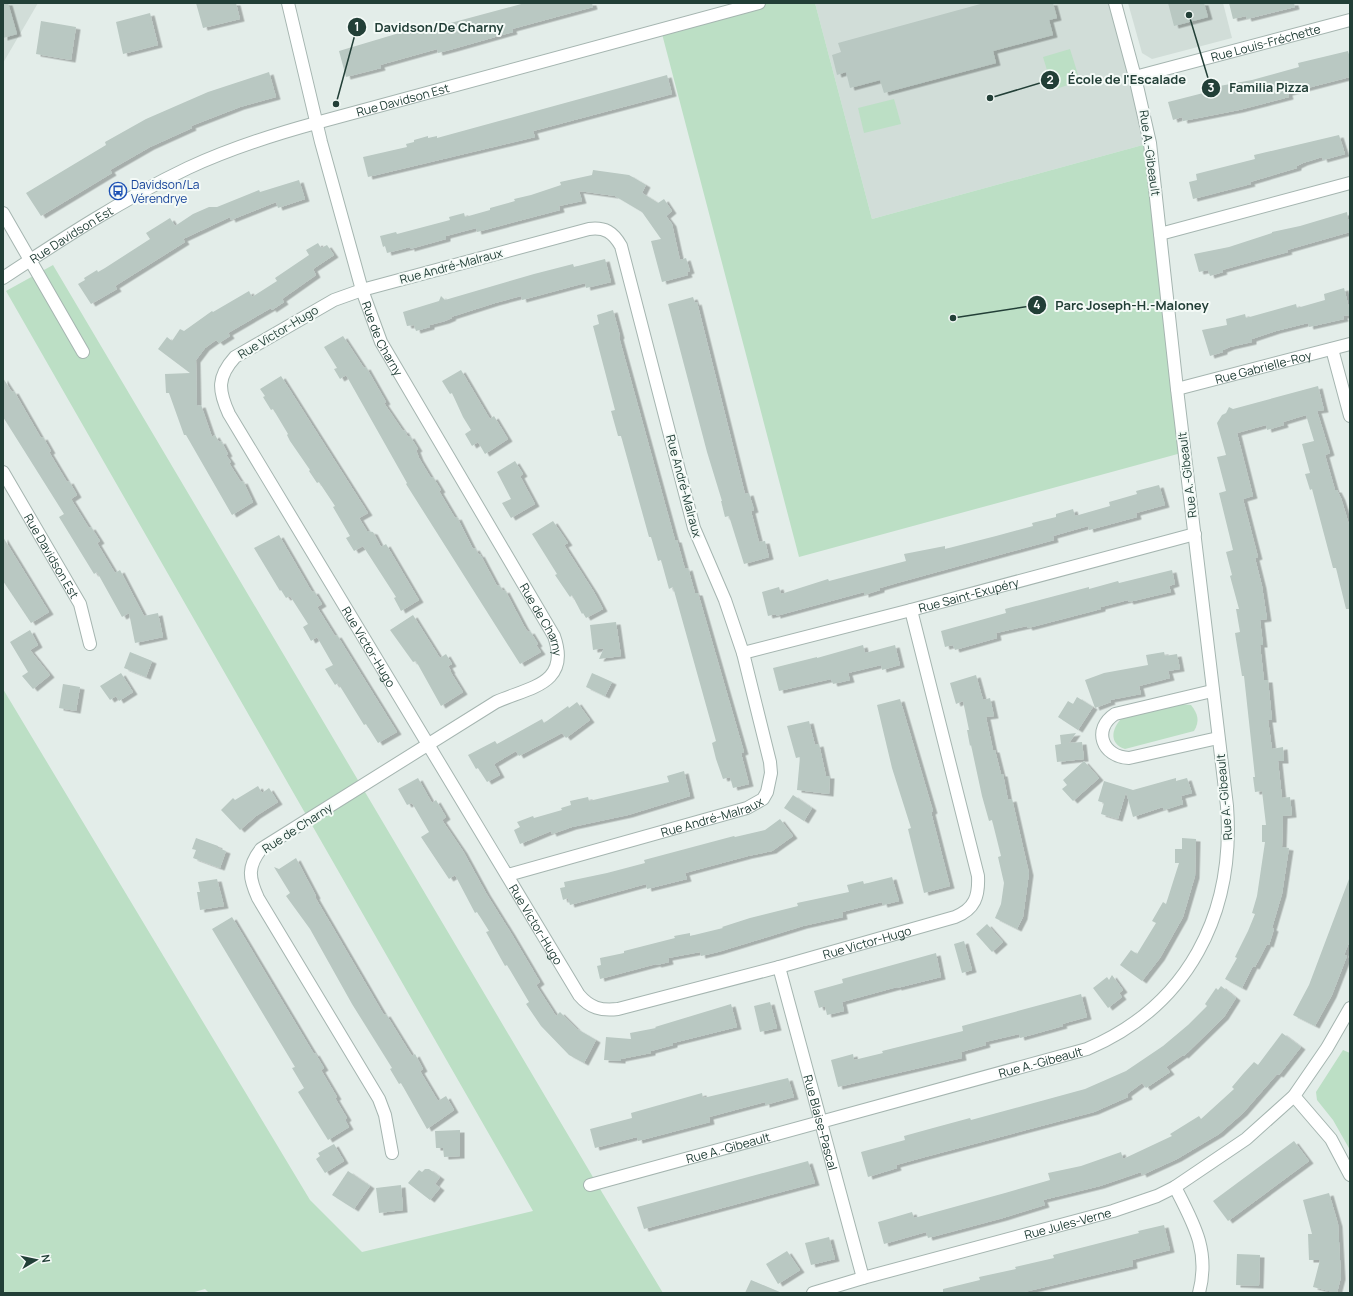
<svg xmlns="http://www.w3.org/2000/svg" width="1353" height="1296" font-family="Manrope,sans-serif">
	<defs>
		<filter id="shadow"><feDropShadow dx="4.5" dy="2.5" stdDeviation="0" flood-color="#0004"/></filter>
	</defs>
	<rect width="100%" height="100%" fill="#e3ede9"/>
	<g fill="#d1ddd8">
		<path d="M3 3H38L3 63Z"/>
		<path d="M815 3H1115L1150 143 872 219Z"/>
		<path d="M1128 3H1223L1232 38 1152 59 1142 53Z"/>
	</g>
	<g fill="#bcdfc5">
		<path d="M759 3H815L872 219 1150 143 1185 452 799 557 661 30Z"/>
		<path d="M1070 49 1080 81 1053 90 1043 57Z"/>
		<path d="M894 99 901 124 864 133 858 108Z"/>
		<path d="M53 265 603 1194 663 1293H209L205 1289 191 1293H3V689L310 1200 362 1252 533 1211 6 291Z"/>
		<path d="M1180 704 1191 705C1198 714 1200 721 1194 731L1125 749C1109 744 1111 729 1122 718Z"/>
		<path d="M1343 1050 1350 1053V1150L1333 1120 1317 1100 1316 1092Z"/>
	</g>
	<g fill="#b9c8c2" filter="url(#shadow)">
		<path d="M3 3H8L17 34 3 38Z"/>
		<path d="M196 3H236L240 19 203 28Z"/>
		<path d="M525 3H592L593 7 512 29 513 32 453 49 438 53 437 49 380 65 381 68 346 77 339 51 416 28 417 32Z"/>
		<path d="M984 3H1053L1057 18 1049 20 1053 35 993 51 996 63 884 93 880 80 850 88 846 72 837 75 832 55 841 52 838 43Z"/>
		<path d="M1168 3H1204L1208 17 1174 26Z"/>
		<path d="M1229 3H1294L1295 7 1247 19 1246 16 1233 19Z"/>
		<path d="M150 13 158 45 123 54 116 22Z"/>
		<path d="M41 21 76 27 71 60 36 54Z"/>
		<path d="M1348 51 1350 58V77L1288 93 1289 97 1239 110 1183 121 1182 117 1173 120 1168 102 1215 90 1214 87 1252 80 1299 67 1298 63Z"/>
		<path d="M269 72 276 97 240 107 191 126 192 128 150 147 110 170 112 173 41 216 26 193 106 145 105 142 146 119 208 92Z"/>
		<path d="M667 75 672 94 533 131 535 137 368 177 363 157 407 147 406 144 414 142V140L428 136V138L437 136V138Z"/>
		<path d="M1339 135 1345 154 1323 160 1322 157 1303 163 1297 166V168L1250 182 1251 184 1193 199 1189 182 1197 180 1196 174 1255 159 1254 155Z"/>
		<path d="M593 170 629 175 646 185 642 193 658 203 664 199 672 211 666 216 672 224 680 260 686 258 690 271 687 272 688 275 662 282 651 241 661 239 642 212 615 196 579 191 582 201 559 206 560 210 477 232 476 228 446 236V239L410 249V247L387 253 385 246 383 247 380 236 396 232 397 234 450 220 449 217 464 213 465 217 490 210V208L515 201 514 199 531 195 561 185 560 182 592 175Z"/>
		<path d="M299 180 305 199 278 208 276 202 231 220 230 217 183 239 185 242 115 286 117 289 91 304 78 284 85 280 84 278 97 270 98 272 105 268 150 239 146 233 170 218 175 226 193 214 209 207H217L259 190 260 192Z"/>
		<path d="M1347 212 1350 232 1287 250 1288 252 1222 270 1223 272 1210 276 1208 270 1199 272 1194 254 1229 247 1272 233V232L1300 226Z"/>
		<path d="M318 243 321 248 327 245 334 255 313 269 316 275 282 299 284 302 272 310 271 308 228 333 230 336 219 343 216 340 205 348 196 360 197 406 201 405 212 437 215 435 219 442 221 441 228 454 226 455 231 462 229 463 241 482 243 481 253 502 232 515 186 435H184L169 393H166L165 374 190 373 158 349 167 337 172 341 180 329 184 331 212 311 213 312 249 291 252 297 277 281 275 278 309 255 306 250Z"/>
		<path d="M605 259 611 282 586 288 585 283 522 300 521 296 495 303 451 317 452 318 445 321 430 325V327L416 331 414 325 407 326 403 312 439 301 441 296 445 300 534 274 573 264 574 267Z"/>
		<path d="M1344 288 1350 312V315L1343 316 1344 319 1309 327 1308 323 1276 331 1252 339V342L1230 347 1223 350V352L1210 356 1202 330 1227 325 1226 319 1245 314 1246 318 1296 304 1297 308 1325 300 1324 294Z"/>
		<path d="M693 297 695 303 697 302 745 494 749 493 754 510 751 511 759 542 765 541 769 557 744 564 729 516 725 517 721 501H722L707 452 668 304Z"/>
		<path d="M613 310 620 336 619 337 675 540H677L685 569 688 568 695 593H698L744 752 741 753 749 784 733 788 730 777 723 779 716 759 712 743 716 741 680 612 673 587 669 589 661 560 658 561 651 537H649L621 436H618L611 411 615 410 593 326 599 324 597 315Z"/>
		<path d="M343 336 364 368 366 367 386 402 384 403 403 431 404 430 408 437 410 436 418 449 416 450 419 458 431 478 433 477 441 490 439 491 455 518 457 517 473 549 475 548 479 555 480 554 497 586 499 585 503 591 505 590 524 626 528 632 530 631 538 644 536 645 541 652 520 664 406 484 407 483 346 375 340 379 334 369 337 368 324 347Z"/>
		<path d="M461 370 490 419 494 416 508 439 485 454 478 442 472 446 465 434 471 430 463 417 452 393 450 394 442 381Z"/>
		<path d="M281 376 368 513 359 518 367 531 373 532 381 547 386 544 419 600 401 611 394 598 396 597 363 546 354 551 346 538 350 536 333 507 335 506 319 482 317 483 309 471 310 470 290 441 287 435 288 434 273 409 271 410 263 397 265 396 260 389Z"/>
		<path d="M3 378 12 392 14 391 41 438 43 437 51 451 49 452 67 482 69 481 77 495 71 499 89 528 91 527 100 541 97 543 115 573 120 570 144 616 158 613 163 637 135 643 129 613 122 617 97 572 94 574 59 517 64 514 3 417Z"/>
		<path d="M1318 386 1324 410 1317 411 1330 453 1325 455 1335 490H1337L1341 498 1350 528V609H1346L1336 568H1333L1312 489 1310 490 1305 474 1310 473 1302 444 1314 441 1306 415 1283 422 1284 425 1267 430 1266 425 1237 433 1253 496 1243 499 1258 557 1255 558 1262 586 1267 619 1260 620 1263 645H1260L1264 680H1268L1272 720H1268L1272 749 1283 747 1284 761H1278L1282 798 1290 797 1292 815 1283 816 1282 847 1289 848 1282 894 1272 928 1274 929 1269 945 1267 944 1255 967 1253 966 1242 988 1225 979 1237 958 1235 957 1248 931 1255 914 1252 913 1257 896 1265 842H1262V825H1266L1262 791 1255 792 1253 777H1255L1244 676H1242L1235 633 1240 632 1236 609H1239L1230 576 1232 575 1226 552 1233 550 1219 493 1226 491 1217 457 1226 455 1217 423 1222 415 1226 413 1229 407 1233 409Z"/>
		<path d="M515 461 523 474 520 476 535 504 511 518 502 503 511 499 497 472Z"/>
		<path d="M1159 485 1165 505 1136 513 1137 517 1089 530 1088 526 1053 536 1054 540 897 583 880 588V590L864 595V592L776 616V614L768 616 762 592 779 587 781 594 828 579 829 581 883 567 906 561 904 554 945 546V549L996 536 1033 526 1032 523 1056 517V514L1073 509 1075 516 1110 506 1109 502 1137 494 1136 491Z"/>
		<path d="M553 521 568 543 564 545 594 592 603 609 586 618 583 613 582 614 572 595 570 597 555 575 557 574 532 534Z"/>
		<path d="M279 535 312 592 314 591 322 604 317 607 335 636 337 635 397 732 378 743 366 724 364 725 338 683 335 685 325 669 333 665 317 637 311 641 303 627 308 624 290 596 286 598 281 590 280 591 254 548Z"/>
		<path d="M3 537 49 612 31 623 3 581Z"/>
		<path d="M1172 570 1175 584 1169 586 1171 592 1129 602 1128 600 1101 607V609L1028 628 1027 626 996 633 997 638 955 650 953 645 945 647 941 631 1006 613 1005 609 1089 587V589L1118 581 1119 583Z"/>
		<path d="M413 615 440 658 446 654 452 664 448 666 451 671H450L463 692 441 706 416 661 413 662 390 630Z"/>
		<path d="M616 622 621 656 599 659 604 648 593 650 590 625Z"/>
		<path d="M30 630 38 645 30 650 50 675 33 689 22 676 28 672 10 642Z"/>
		<path d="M863 645 865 653 895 645 900 665 882 670 881 665 848 673 850 680 833 684 831 679 779 691 773 668 817 657V658Z"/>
		<path d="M130 652 152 661 146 677 124 668Z"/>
		<path d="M1164 652 1165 656 1177 654 1180 669 1168 671 1170 678 1139 686 1141 694 1110 700 1111 702 1095 708 1085 680 1104 673 1148 665 1146 655Z"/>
		<path d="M121 673 133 692 119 701 116 696 110 700 100 686Z"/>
		<path d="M592 673 612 682 605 696 586 687Z"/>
		<path d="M976 675 983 700 990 698 994 716 986 717 993 750H995L1001 774H1003L1008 800 1012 799 1029 873 1023 917 1017 929 995 918 1001 904 1004 883 998 857 1001 856 992 820 989 821 982 796 971 745 970 746 967 730H969L963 701 956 704 950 683Z"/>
		<path d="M63 684 80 687 76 711 59 708Z"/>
		<path d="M1077 697 1093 707 1078 730 1058 717 1068 701 1073 704Z"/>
		<path d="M900 699 933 811 931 812 950 886 924 893 908 829 911 828 892 768 877 705Z"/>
		<path d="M577 702 590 720 566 738 562 733 519 756 516 751 494 764 500 775 487 782 478 768 476 769 468 755 495 741 497 744 542 719 544 723 568 706 569 708Z"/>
		<path d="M809 721 815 745 819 744 826 776H830L829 794 797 790 800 757 796 758 787 726Z"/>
		<path d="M1076 733 1069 743 1082 742 1084 759 1057 762 1055 745 1061 744 1060 735Z"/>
		<path d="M1084 761 1099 778 1073 801 1062 789 1067 785 1063 780Z"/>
		<path d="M684 771 690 796 628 815 572 827 552 834 551 831 520 844 514 830 520 827 517 822 533 816 534 818 562 810 561 808 571 805 570 801 588 797 589 801 669 782 667 776Z"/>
		<path d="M418 778 432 803 436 800 446 817 442 820 463 851 486 893 511 933 540 982 536 985 556 1016 560 1012 577 1029 596 1040 584 1063 569 1055 541 1026 526 1004 529 1002 507 965 505 966 486 932 489 931 477 912 475 913 455 875 449 879 421 837 429 832 412 803 407 805 398 789Z"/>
		<path d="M1176 778V781L1187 778 1192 793 1181 796 1183 804 1164 810 1163 807 1133 817 1126 792 1118 819 1101 814 1104 803 1098 801 1104 781 1133 790Z"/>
		<path d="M258 786 262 793 269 788 278 802 256 816 240 830 221 810 233 798 235 800Z"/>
		<path d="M793 795 812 808 804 821 784 808Z"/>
		<path d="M780 819 793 836 772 851 748 856 685 873 687 879 647 889 646 884 570 905 568 898 563 900 560 888 565 887 564 882 607 873 645 863 644 860 734 836 735 837 765 830Z"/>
		<path d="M196 838 218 846V848L226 851 220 868 193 858 196 850 192 849Z"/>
		<path d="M1182 838 1196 839 1195 876 1183 917 1160 958 1142 981 1120 965 1131 950 1137 954 1156 923 1152 921 1163 902 1166 904 1179 863H1175V849H1182Z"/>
		<path d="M296 858 316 896 315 897 384 1015 386 1014 412 1056 415 1054 423 1069 420 1071 438 1101 446 1096 454 1110 427 1129 401 1083 399 1084 390 1069 392 1068 352 1004 310 929 286 896 290 893 274 867 279 869Z"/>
		<path d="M892 877 899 901 883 905 882 902 842 912 843 917 803 926 718 952 701 956 700 952 668 958 669 962 657 965 656 964 600 979 597 966 601 965 600 958 624 953V951L675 938 674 936 690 933V936L723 928 722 927 750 918 798 906 797 903 849 892 847 885 863 881 864 884Z"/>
		<path d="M217 879 224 906 200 910 197 892H200L198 882Z"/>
		<path d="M1349 879 1350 940 1344 955 1347 956 1332 995 1315 1026 1293 1015 1309 985Z"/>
		<path d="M232 917 314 1054 315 1053 324 1068 321 1070 337 1097 335 1098 347 1118 345 1120 349 1127 328 1140 298 1092 304 1088 292 1068 295 1067 212 929Z"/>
		<path d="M987 924 1003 942 992 952 976 934Z"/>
		<path d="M964 941 972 970 962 973 954 944Z"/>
		<path d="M936 953 941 977 897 988V987L842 1002 844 1011 827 1015 825 1006 819 1008 814 991 843 983 842 979Z"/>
		<path d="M1112 975 1123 990 1119 993 1122 997 1108 1008 1093 988 1107 977 1109 980Z"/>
		<path d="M1221 986 1236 998 1224 1017 1184 1056 1183 1055 1166 1067 1170 1072 1146 1088 1142 1083 1127 1094 1128 1097 1094 1112 925 1157 896 1165 897 1168 868 1177 861 1152 905 1140 904 1136 933 1128 970 1118 971 1120 1085 1089 1126 1071 1163 1046 1188 1025 1207 1006 1205 1004 1216 988 1218 990Z"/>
		<path d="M1081 994 1087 1017 1062 1024 1063 1026 1020 1038 1019 1034 985 1042 986 1045 961 1052 962 1058 838 1087 831 1060 853 1054 854 1060 883 1053 882 1051 963 1031 962 1026Z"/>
		<path d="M770 1002 777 1028 760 1032 754 1006Z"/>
		<path d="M731 1004 737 1027 673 1043V1045L651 1051V1053L621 1059V1061L604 1060 606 1037 631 1039 630 1033 656 1028 655 1027Z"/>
		<path d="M1282 1033 1301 1047 1279 1075 1277 1074 1243 1113 1219 1134 1177 1159 1142 1175 1141 1172 1100 1186 1043 1200 1045 1205 1003 1218 928 1238 926 1232 884 1244 878 1222 912 1212 914 1218 1005 1193 1050 1180 1048 1173 1081 1166 1121 1152 1123 1159 1172 1136 1170 1134 1199 1116 1201 1119 1234 1089 1232 1087 1243 1074 1254 1062 1258 1065Z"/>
		<path d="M788 1078 794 1097 765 1105V1102L709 1117 710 1122 638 1141 637 1137 595 1148 590 1129 632 1118 631 1113 702 1093 703 1098Z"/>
		<path d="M460 1130V1156L444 1157 443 1148H436L435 1131Z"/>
		<path d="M1294 1141 1309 1161 1228 1221 1213 1201Z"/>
		<path d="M334 1144 344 1161 325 1173 316 1159 320 1156 318 1153Z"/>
		<path d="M808 1161 815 1183 644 1229 637 1207Z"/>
		<path d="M425 1169H429L440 1177 435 1184 440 1188 430 1200 408 1183 419 1170 422 1172Z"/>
		<path d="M348 1171 370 1186 354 1209 332 1195Z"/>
		<path d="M401 1185 403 1210 379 1213 376 1188Z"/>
		<path d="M1329 1193 1338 1224 1341 1277 1337 1293 1313 1287 1320 1260H1309L1308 1234H1312L1303 1200Z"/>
		<path d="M1164 1225 1170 1250 1132 1260 1133 1266 1020 1293H943V1289L980 1280 979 1277 1016 1269 1015 1267 1054 1258 1053 1255 1139 1233 1138 1231Z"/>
		<path d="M829 1237 835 1259 811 1265 805 1243Z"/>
		<path d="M787 1251 800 1270 778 1284 766 1264Z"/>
		<path d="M1237 1254 1260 1255 1259 1286 1236 1285Z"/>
		<path d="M751 1280 782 1293H745Z"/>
	</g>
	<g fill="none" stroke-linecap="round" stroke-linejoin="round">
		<defs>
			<g id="minor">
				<path id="s1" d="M288 3 321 142 362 290 381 342 554 636C571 684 530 687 496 702L261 849C247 867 249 878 258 898L379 1099 385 1115 392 1153"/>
				<path id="s2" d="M1135 77 1350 20"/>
				<path d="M3 213 83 352"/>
				<path d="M1160 234 1350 183"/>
				<path id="s3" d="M3 278C62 239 123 199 188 168 229 149 272 135 316 123L759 3"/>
				<path d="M1332 349 1350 416"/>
				<path id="s4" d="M1177 389 1350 344"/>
				<path id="s5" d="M3 472 80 604 90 644"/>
				<path id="s6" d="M743 653 911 610 1195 534"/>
				<path d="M1212 691 1115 714C1092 729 1102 757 1129 758L1218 738"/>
				<path id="s7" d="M508 875 747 808 763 799 767 792 771 773 770 762 743 653 725 600 694 528 621 246C613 232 605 227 589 229L362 290 334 300 235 357C217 377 218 390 229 414L579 995C590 1008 601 1011 618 1009L779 967 955 917C975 909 979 896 978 876L911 610"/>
				<path id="s8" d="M779 967 863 1278"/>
				<path d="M1294 1096 1331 1139 1350 1175"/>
				<path id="s9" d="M590 1185 1087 1049C1188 1006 1235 914 1227 806L1177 389 1150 143 1135 77 1115 3"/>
				<path d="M1175 1187C1194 1224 1210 1251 1199 1293"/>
				<path id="s10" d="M813 1293 863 1278 1113 1211 1157 1196 1175 1187 1246 1139 1294 1096 1327 1048 1350 1008"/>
			</g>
		</defs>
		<use href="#minor" stroke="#a5b5b0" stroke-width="14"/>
		<use href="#minor" stroke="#fff" stroke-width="12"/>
	</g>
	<defs>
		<symbol id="bus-ring" viewBox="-11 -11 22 22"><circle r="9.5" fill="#f4faf7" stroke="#1a4fb4" stroke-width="1.5"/><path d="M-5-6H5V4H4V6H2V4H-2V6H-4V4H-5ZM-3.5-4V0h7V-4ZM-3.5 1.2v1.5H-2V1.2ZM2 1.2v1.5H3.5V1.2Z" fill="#1a4fb4"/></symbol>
	</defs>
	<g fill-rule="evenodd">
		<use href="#bus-ring" x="108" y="181" width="20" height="20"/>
	</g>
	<g text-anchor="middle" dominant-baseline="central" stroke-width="4" stroke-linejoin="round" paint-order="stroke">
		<g font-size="12" fill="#223f37" stroke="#f4faf7">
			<text stroke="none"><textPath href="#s2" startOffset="135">Rue Louis-Fréchette</textPath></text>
			<text stroke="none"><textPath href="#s3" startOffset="441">Rue Davidson Est</textPath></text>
			<text transform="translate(1150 153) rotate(82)">Rue A.-Gibeault</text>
			<text stroke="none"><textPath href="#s3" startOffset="81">Rue Davidson Est</textPath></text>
			<text transform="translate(451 266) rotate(-15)">Rue André-Malraux</text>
			<text transform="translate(278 332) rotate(-31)">Rue Victor-Hugo</text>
			<text stroke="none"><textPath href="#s1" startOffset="349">Rue de Charny</textPath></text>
			<text stroke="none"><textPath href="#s4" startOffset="89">Rue Gabrielle-Roy</textPath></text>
			<text transform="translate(1187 475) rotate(-97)">Rue A.-Gibeault</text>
			<text transform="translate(684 486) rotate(75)">Rue André-Malraux</text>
			<text stroke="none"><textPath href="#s5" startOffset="97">Rue Davidson Est</textPath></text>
			<text stroke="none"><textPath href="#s6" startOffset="233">Rue Saint-Exupéry</textPath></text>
			<text stroke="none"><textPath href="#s1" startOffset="673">Rue de Charny</textPath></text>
			<text stroke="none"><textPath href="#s7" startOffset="1595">Rue Victor-Hugo</textPath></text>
			<text transform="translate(1224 797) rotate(-95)">Rue A.-Gibeault</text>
			<text stroke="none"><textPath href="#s7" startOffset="212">Rue André-Malraux</textPath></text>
			<text transform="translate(297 828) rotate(-33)">Rue de Charny</text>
			<text stroke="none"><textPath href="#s7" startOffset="1919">Rue Victor-Hugo</textPath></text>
			<text stroke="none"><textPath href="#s7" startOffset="2303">Rue Victor-Hugo</textPath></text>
			<text stroke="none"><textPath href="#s9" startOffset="467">Rue A.-Gibeault</textPath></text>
			<text stroke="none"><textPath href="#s8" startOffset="161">Rue Blaise-Pascal</textPath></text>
			<text stroke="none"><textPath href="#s9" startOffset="143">Rue A.-Gibeault</textPath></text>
			<text stroke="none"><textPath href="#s10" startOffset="264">Rue Jules-Verne</textPath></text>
		</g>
		<g font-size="12" fill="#164399" stroke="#f4faf7" text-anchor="start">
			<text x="131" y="184">Davidson/La<tspan x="131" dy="14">Vérendrye</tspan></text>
		</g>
	</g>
	<path fill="none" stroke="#223f37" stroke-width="1.5" d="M336 104L357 27M990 98L1050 80M1189 15L1211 88M953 318L1037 305"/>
	<g fill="#223f37" stroke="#f4faf7" stroke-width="1.5">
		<circle cx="336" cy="104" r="4"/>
		<circle cx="990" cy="98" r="4"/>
		<circle cx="1189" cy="15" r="4"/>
		<circle cx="953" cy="318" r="4"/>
		<circle cx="357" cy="27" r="10"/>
		<circle cx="1050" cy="80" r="10"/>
		<circle cx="1211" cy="88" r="10"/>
		<circle cx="1037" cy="305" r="10"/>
	</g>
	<g font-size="12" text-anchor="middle" font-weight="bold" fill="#fff">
		<text x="357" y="31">1</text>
		<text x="1050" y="84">2</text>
		<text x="1211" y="92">3</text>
		<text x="1037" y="309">4</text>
	</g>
	<g font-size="13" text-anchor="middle" font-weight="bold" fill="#223f37" stroke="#f4faf7" stroke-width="4" stroke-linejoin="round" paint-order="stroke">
		<text x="439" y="32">Davidson/De Charny</text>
		<text x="1127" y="84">École de l'Escalade</text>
		<text x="1269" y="92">Familia Pizza</text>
		<text x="1132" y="310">Parc Joseph-H.-Maloney</text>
	</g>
	<rect width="1353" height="1296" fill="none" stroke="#223f37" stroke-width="8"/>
	<g transform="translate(36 1260) rotate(81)" stroke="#f4faf7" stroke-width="3" paint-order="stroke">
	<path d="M0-3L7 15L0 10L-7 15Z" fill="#223f37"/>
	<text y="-6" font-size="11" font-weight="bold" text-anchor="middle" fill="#223f37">N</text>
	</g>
</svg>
